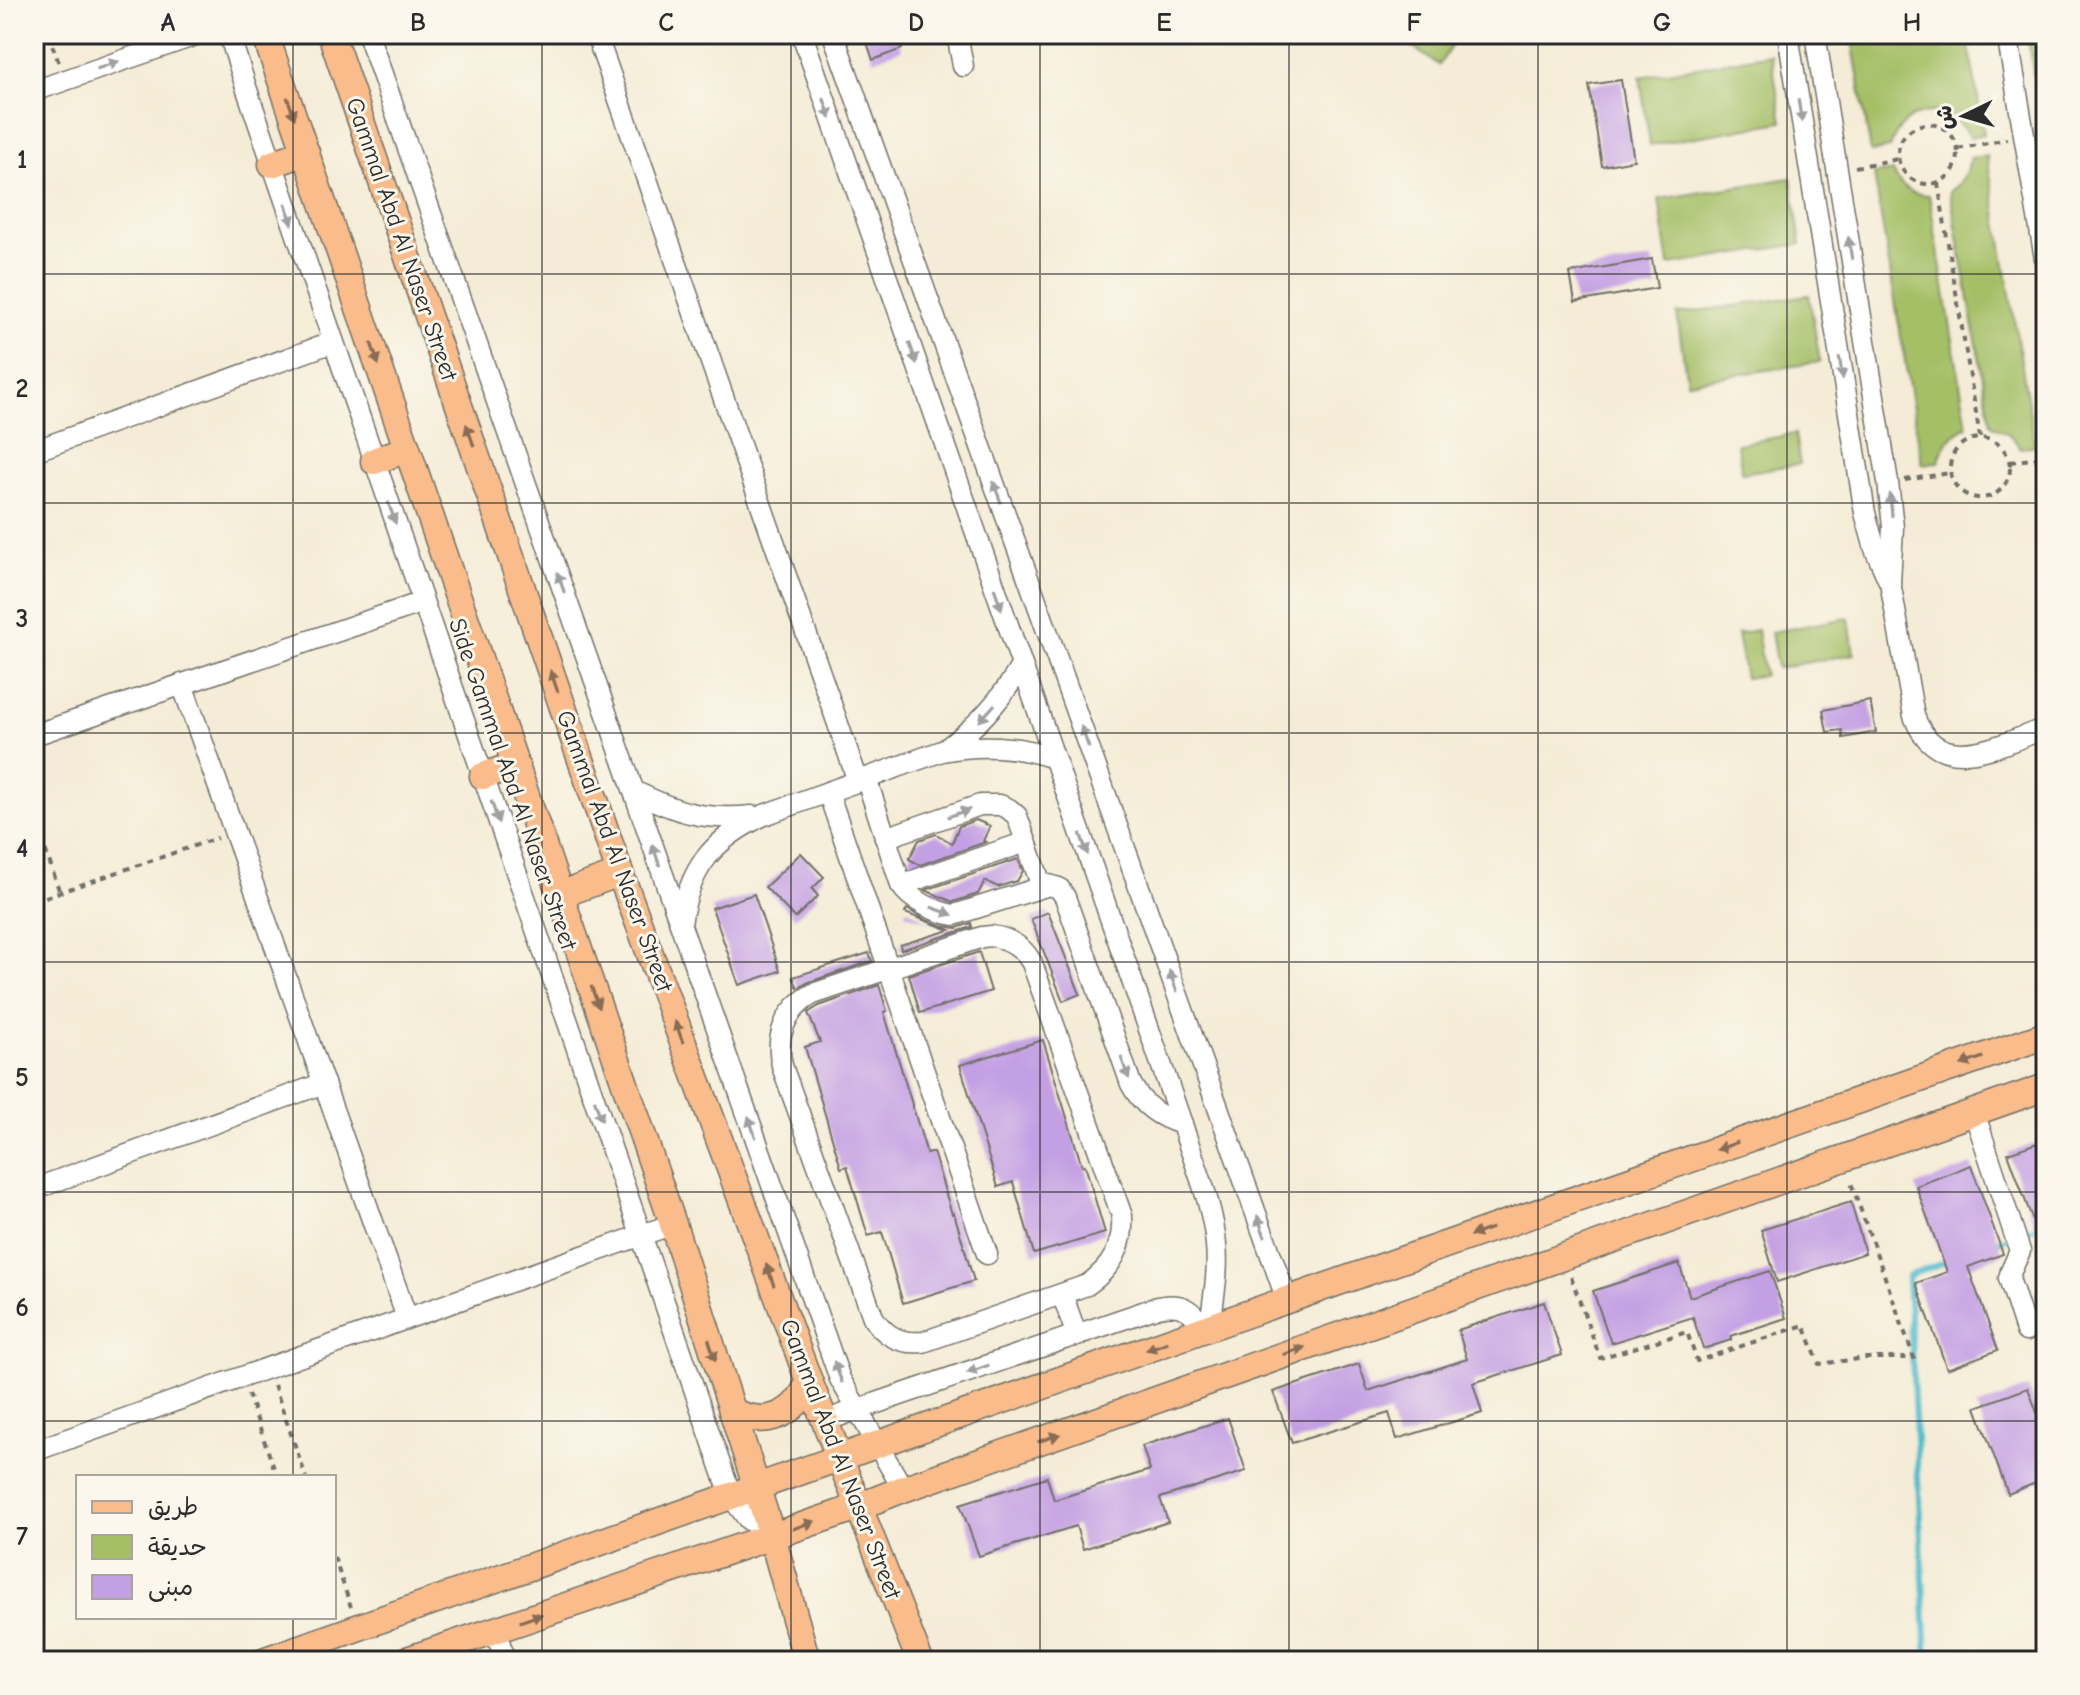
<svg xmlns="http://www.w3.org/2000/svg" width="2080" height="1695" font-family="'Comic Neue','Playpen Sans Arabic',sans-serif">
	<rect width="100%" height="100%" fill="#fbf7ec"/>
	<filter id="ink" filterUnits="userSpaceOnUse"><feTurbulence type="fractalNoise" baseFrequency=".0125" numOctaves="2"/><feDisplacementMap in="SourceGraphic" scale="16" xChannelSelector="R" yChannelSelector="G"/><feConvolveMatrix kernelMatrix="1 2 1 2 8 2 1 2 1" color-interpolation-filters="sRGB"/></filter>
	<filter id="wash" filterUnits="userSpaceOnUse"><feTurbulence type="fractalNoise" baseFrequency=".006" numOctaves="4" result="noise"/><feDisplacementMap in="SourceGraphic" scale="32" xChannelSelector="R" yChannelSelector="G"/><feGaussianBlur stdDeviation="1.8" result="paint"/><feColorMatrix in="noise" values="0 0 0 0 0 0 0 0 0 0 0 0 0 0 0 0 0 1.4 0 .05"/><feComposite in="paint" operator="in"/></filter>
	<g filter="url(#wash)">
		<rect width="100%" height="100%" fill="#f4ecd6"/>
		<g fill="#a4bf66" stroke="#687548" stroke-width="2">
			<path d="M1393 34H1459L1439 65Z"/>
			<path d="M1851 34H1967L1984 134 1970 137C1946 99 1902 106 1890 148L1871 152Z"/>
			<path d="M2027 34H2046V153Z"/>
			<path d="M1771 54 1782 122 1650 145 1640 77Z"/>
			<path d="M1987 156 2035 445 2021 448 2010 435 1991 424 1950 192C1962 183 1968 173 1970 158Z"/>
			<path d="M1893 171C1900 188 1910 195 1929 195L1967 426C1952 434 1942 445 1939 462L1922 464 1874 174Z"/>
			<path d="M1791 178 1801 244 1669 265 1659 199Z"/>
			<path d="M1809 295 1820 362 1687 382 1677 314Z"/>
			<path d="M1795 434 1800 464 1742 473 1737 444Z"/>
			<path d="M1849 618 1854 654 1777 668 1771 632Z"/>
			<path d="M1757 630 1764 675 1745 678 1737 634Z"/>
		</g>
		<g fill="none" stroke-linecap="round" stroke-linejoin="round">
			<g stroke="#52bdcd" stroke-width="6">
				<path d="M1992 1244 2046 1223"/>
				<path d="M1927 1661 1908 1276 1948 1261"/>
			</g>
		</g>
		<g id="blocks">
			<g fill="#c39fe3">
				<path d="M864 34H897L902 49 873 60Z"/>
				<path d="M1621 80 1634 160 1602 166 1589 85Z"/>
				<path d="M1652 259 1657 288 1575 302 1570 273Z"/>
				<path d="M1870 701 1876 732 1843 738 1842 730 1827 732 1823 710Z"/>
				<path d="M976 820 990 826 983 841 986 842 920 865 909 859 919 840 936 834 952 843 959 826Z"/>
				<path d="M801 853 824 877 812 889 818 896 795 918 765 887Z"/>
				<path d="M1018 859 1023 871 1017 881 998 887 985 881 978 894 953 902 925 890Z"/>
				<path d="M754 894 780 971 739 985 712 908Z"/>
				<path d="M907 909 926 920 943 926 957 928 971 923 972 927 901 950 900 945 950 930 905 913Z"/>
				<path d="M1048 912 1080 994 1063 1001 1031 919Z"/>
				<path d="M979 952 991 991 920 1013 909 975Z"/>
				<path d="M869 953 872 961 809 982 798 988 793 977Z"/>
				<path d="M879 985 887 1011 884 1012 927 1154 933 1152 952 1214 954 1213 974 1281 903 1303 882 1232 868 1236 847 1166 841 1168 805 1047 820 1042 808 1013 811 1011 819 1006Z"/>
				<path d="M1043 1040 1082 1166 1085 1165 1105 1233 1034 1254 1013 1182 998 1187 960 1065Z"/>
				<path d="M2046 1140V1251H2044L2008 1153Z"/>
				<path d="M1971 1165 2003 1254 1968 1267 1998 1350 1947 1369 1916 1283 1947 1272 1916 1186Z"/>
				<path d="M1851 1202 1865 1253 1777 1282 1761 1230Z"/>
				<path d="M1679 1263 1690 1297 1770 1271 1786 1318 1731 1336V1340L1703 1349 1693 1317 1611 1343 1593 1291Z"/>
				<path d="M1544 1302 1562 1355 1473 1383 1482 1413 1397 1439 1389 1413 1292 1443 1273 1392 1359 1364 1368 1391 1467 1359 1458 1330Z"/>
				<path d="M2028 1388 2046 1437V1479L2008 1494 1976 1407Z"/>
				<path d="M1228 1418 1246 1471 1160 1498 1168 1522 1083 1549 1076 1526 979 1556 960 1504 1047 1477 1054 1500 1150 1470 1142 1446Z"/>
			</g>
		</g>
	</g>
	<g filter="url(#ink)">
		<use href="#blocks" fill-opacity="0" stroke="#716f67" stroke-width="2"/>
		<g fill="none" stroke-linecap="round" stroke-linejoin="round">
			<defs>
				<g id="minor">
					<path d="M229 34 246 87 731 1496 748 1519 772 1536"/>
					<path d="M368 34 840 1379 903 1489"/>
					<path d="M596 34 858 781"/>
					<path d="M802 34 1182 1124C1194 1163 1213 1204 1216 1245 1219 1272 1213 1300 1210 1327"/>
					<path d="M833 34 1287 1300"/>
					<path d="M957 34 963 66"/>
					<path d="M1788 34 1865 513 1875 549 1888 579"/>
					<path d="M1815 34 1888 482 1893 527 1890 582 1914 716C1938 781 2000 744 2046 728"/>
					<path d="M2007 34 2046 265"/>
					<path d="M34 91 199 34"/>
					<path d="M34 451 333 342"/>
					<path d="M182 684 407 1318"/>
					<path d="M34 735 423 602"/>
					<path d="M947 748C979 725 1002 699 1021 666"/>
					<path d="M866 778 901 885C911 901 936 912 954 915L1049 885 1059 888 1065 897 1131 1084C1143 1106 1159 1117 1182 1124"/>
					<path d="M634 791C676 812 705 821 752 816"/>
					<path d="M828 792 987 1254"/>
					<path d="M885 838 980 805H1000L1009 809 1017 816 1042 887"/>
					<path d="M901 885 1026 842"/>
					<path d="M681 924C689 868 713 839 764 815L942 751C981 744 1016 745 1054 758"/>
					<path d="M992 936C1011 939 1023 947 1032 963L1122 1216C1124 1246 1112 1268 1087 1285L923 1342C901 1344 885 1337 873 1317L783 1069C774 1038 784 1010 813 994L982 937Z"/>
					<path d="M1974 1112 2020 1251 2011 1271 2009 1278 2026 1331"/>
					<path d="M34 1189 324 1083"/>
					<path d="M1062 1294 1077 1336"/>
					<path d="M824 1421 1158 1307C1182 1302 1192 1309 1204 1329"/>
					<path d="M34 1451 673 1224"/>
					<path d="M495 1630 506 1661"/>
				</g>
				<g id="major">
					<path d="M265 34 673 1224 772 1536 807 1661"/>
					<path d="M331 34 620 873 809 1381 920 1661"/>
					<path d="M272 164 306 152"/>
					<path d="M374 461 407 449"/>
					<path d="M483 776 515 765"/>
					<path d="M560 895 620 873"/>
					<path d="M732 1411C765 1428 796 1416 809 1381"/>
					<path d="M263 1661 1287 1300 2046 1035"/>
					<path d="M404 1661 858 1507 903 1489 2046 1087"/>
				</g>
			</defs>
			<use href="#minor" stroke="#716f67" stroke-width="23"/>
			<use href="#major" stroke="#716f67" stroke-width="29"/>
			<g stroke="#716f67" stroke-width="4" stroke-dasharray="6 6" stroke-linecap="butt">
				<path d="M48 34 59 63"/>
				<circle cx="1928" cy="154" r="30"/>
				<path d="M1958 149 2007 139"/>
				<path d="M1855 167 1898 159"/>
				<path d="M1938 183 1980 437"/>
				<circle cx="1980" cy="468" r="30"/>
				<path d="M2010 462 2046 457"/>
				<path d="M1905 480 1950 473"/>
				<path d="M34 816 60 893"/>
				<path d="M34 901 217 838"/>
				<path d="M1571 1277 1600 1358 1687 1332 1697 1361 1804 1325 1819 1364 1866 1358H1914L1850 1180"/>
				<path d="M274 1385 306 1477"/>
				<path d="M248 1394 277 1477"/>
				<path d="M334 1557 351 1607"/>
			</g>
			<use href="#minor" stroke="#fff" stroke-width="20"/>
			<use href="#major" stroke="#f9bc8a" stroke-width="26"/>
		</g>
		<defs><path id="oneway-solid" d="M-6-.8H1V-3.2L6.5 0L1 3.2V.8H-6Z" transform="scale(2)"/></defs>
		<g fill="#a0a0a0">
			<use href="#oneway-solid" transform="translate(108 65) rotate(-19)"/>
			<use href="#oneway-solid" transform="translate(827 108) rotate(71)"/>
			<use href="#oneway-solid" transform="translate(1800 111) rotate(81)"/>
			<use href="#oneway-solid" transform="translate(289 214) rotate(71)"/>
			<use href="#oneway-solid" transform="translate(1850 248) rotate(-99)"/>
			<use href="#oneway-solid" transform="translate(913 353) rotate(71)"/>
			<use href="#oneway-solid" transform="translate(1841 368) rotate(81)"/>
			<use href="#oneway-solid" transform="translate(997 492) rotate(-110)"/>
			<use href="#oneway-solid" transform="translate(1891 505) rotate(-95)"/>
			<use href="#oneway-solid" transform="translate(392 513) rotate(71)"/>
			<use href="#oneway-solid" transform="translate(561 583) rotate(-109)"/>
			<use href="#oneway-solid" transform="translate(998 599) rotate(71)"/>
			<use href="#oneway-solid" transform="translate(987 713) rotate(132)"/>
			<use href="#oneway-solid" transform="translate(1085 737) rotate(-110)"/>
			<use href="#oneway-solid" transform="translate(495 812) rotate(71)"/>
			<use href="#oneway-solid" transform="translate(959 813) rotate(-19)"/>
			<use href="#oneway-solid" transform="translate(1084 844) rotate(71)"/>
			<use href="#oneway-solid" transform="translate(656 855) rotate(-109)"/>
			<use href="#oneway-solid" transform="translate(942 911) rotate(20)"/>
			<use href="#oneway-solid" transform="translate(1173 981) rotate(-110)"/>
			<use href="#oneway-solid" transform="translate(1125 1068) rotate(70)"/>
			<use href="#oneway-solid" transform="translate(598 1110) rotate(71)"/>
			<use href="#oneway-solid" transform="translate(752 1127) rotate(-109)"/>
			<use href="#oneway-solid" transform="translate(1261 1226) rotate(-110)"/>
			<use href="#oneway-solid" transform="translate(978 1369) rotate(161)"/>
			<use href="#oneway-solid" transform="translate(838 1372) rotate(-111)"/>
		</g>
		<g fill="#886c56">
			<use href="#oneway-solid" transform="translate(291 108) rotate(71)"/>
			<use href="#oneway-solid" transform="translate(375 354) rotate(71)"/>
			<use href="#oneway-solid" transform="translate(470 435) rotate(-109)"/>
			<use href="#oneway-solid" transform="translate(554 681) rotate(-109)"/>
			<use href="#oneway-solid" transform="translate(595 997) rotate(71)"/>
			<use href="#oneway-solid" transform="translate(679 1032) rotate(-110)"/>
			<use href="#oneway-solid" transform="translate(1972 1061) rotate(161)"/>
			<use href="#oneway-solid" transform="translate(1727 1146) rotate(161)"/>
			<use href="#oneway-solid" transform="translate(1481 1232) rotate(161)"/>
			<use href="#oneway-solid" transform="translate(770 1275) rotate(-110)"/>
			<use href="#oneway-solid" transform="translate(1157 1346) rotate(160)"/>
			<use href="#oneway-solid" transform="translate(712 1350) rotate(72)"/>
			<use href="#oneway-solid" transform="translate(1294 1351) rotate(-19)"/>
			<use href="#oneway-solid" transform="translate(1049 1438) rotate(-19)"/>
			<use href="#oneway-solid" transform="translate(804 1525) rotate(-19)"/>
			<use href="#oneway-solid" transform="translate(531 1618) rotate(-19)"/>
		</g>
	</g>
	<path fill="none" stroke="#2b2b2b" stroke-width="2" stroke-opacity="0.55" d="M293 34V1477M542 34V1661M791 34V1661M1040 34V1661M1289 34V1661M1538 34V1661M1787 34V1661M34 274H2046M34 503H2046M34 733H2046M34 962H2046M34 1192H2046M34 1421H2046M293 1617V1661"/>
	<g text-anchor="middle" dominant-baseline="central" stroke-width="6" stroke-linejoin="round" paint-order="stroke">
		<g font-size="24" fill="#2b2b2b" stroke="#fbf7ec">
			<text transform="translate(402 239) rotate(71)">Gammal Abd Al Naser Street</text>
			<text transform="translate(513 784) rotate(71)">Side Gammal Abd Al Naser Street</text>
			<text transform="translate(615 851) rotate(70)">Gammal Abd Al Naser Street</text>
			<text transform="translate(841 1459) rotate(69)">Gammal Abd Al Naser Street</text>
		</g>
	</g>
	<rect width="2080" height="1695" fill="none" stroke="#fbf7ec" stroke-width="88"/>
	<rect x="76" y="1475" width="260" height="144" fill="#fbf7ec" stroke="#a8a59f" stroke-width="2"/>
	<rect x="92" y="1501" width="40" height="12" fill="#f9bc8a" stroke="#a8a59f" stroke-width="2"/>
	<text x="148" y="1515" font-size="24" fill="#2b2b2b">طريق</text>
	<rect x="92" y="1535" width="40" height="24" fill="#a4bf66" stroke="#a8a59f" stroke-width="2"/>
	<text x="148" y="1555" font-size="24" fill="#2b2b2b">حديقة</text>
	<rect x="92" y="1575" width="40" height="24" fill="#c39fe3" stroke="#a8a59f" stroke-width="2"/>
	<text x="148" y="1595" font-size="24" fill="#2b2b2b">مبنى</text>
	<g transform="translate(1964 116) rotate(265)" stroke="#fbf7ec" stroke-width="6" paint-order="stroke">
	<path d="M0-6L14 30L0 20L-14 30Z" fill="#2b2b2b"/>
	<text y="-12" font-size="22" font-weight="bold" text-anchor="middle" fill="#2b2b2b">ش</text>
	</g>
	<rect x="44" y="44" width="1992" height="1607" fill="none" stroke="#2b2b2b" stroke-width="3"/>
	<g font-size="26" text-anchor="middle" font-weight="bold" fill="#2b2b2b">
		<text x="168" y="31">A</text>
		<text x="418" y="31">B</text>
		<text x="666" y="31">C</text>
		<text x="916" y="31">D</text>
		<text x="1164" y="31">E</text>
		<text x="1414" y="31">F</text>
		<text x="1662" y="31">G</text>
		<text x="1912" y="31">H</text>
		<text x="22" y="168">1</text>
		<text x="22" y="397">2</text>
		<text x="22" y="627">3</text>
		<text x="22" y="857">4</text>
		<text x="22" y="1086">5</text>
		<text x="22" y="1316">6</text>
		<text x="22" y="1545">7</text>
	</g>
</svg>
